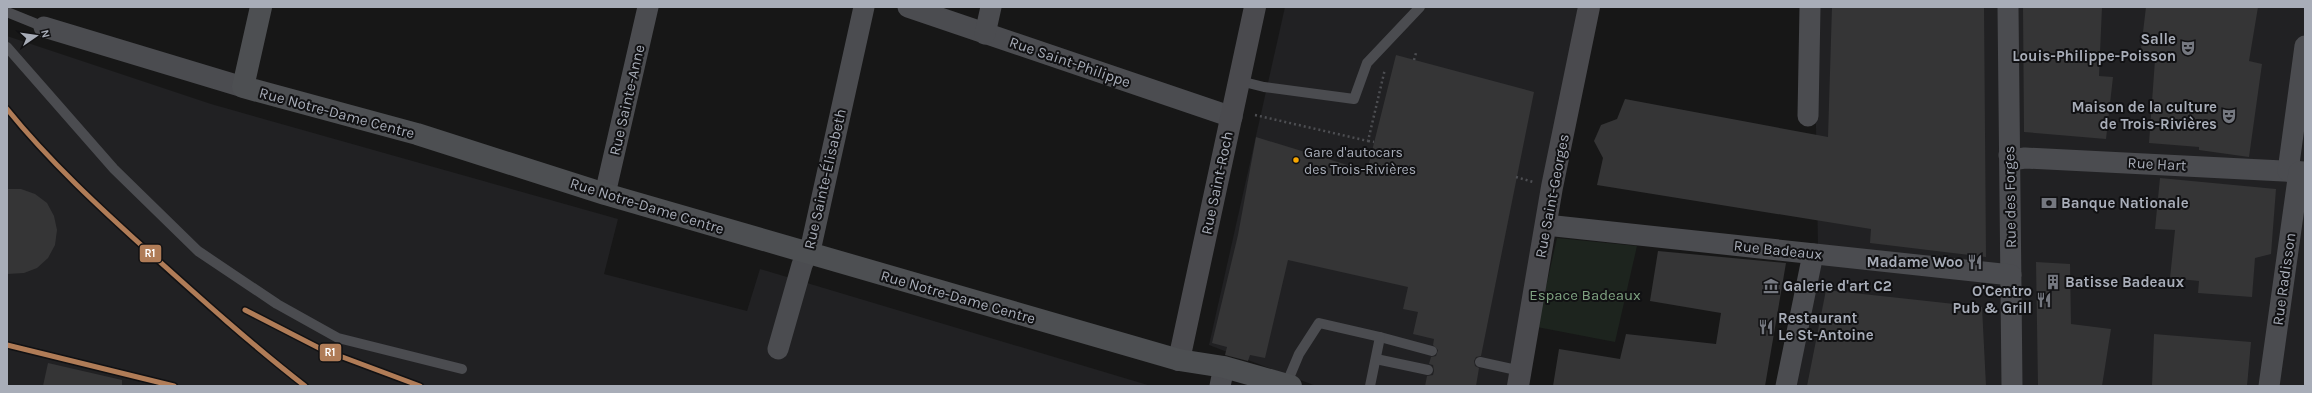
<svg xmlns="http://www.w3.org/2000/svg" width="2312" height="393" font-family="Karla,sans-serif">
	<rect width="100%" height="100%" fill="#171717"/>
	<g fill="#212123">
		<path d="M1285 7H1578L1512 386H1316L1209 345Z"/>
		<path d="M1814 7H1998L2008 386H1788L1818 248Z"/>
		<path d="M2002 7H2305V170L2008 155Z"/>
		<path d="M7 36 211 104 618 219 604 274 747 311 760 269 1151 386H7Z"/>
		<path d="M2008 159 2297 174 2269 386H2014Z"/>
		<path d="M2305 175V386H2273Z"/>
	</g>
	<path fill="#1d241e" d="M1557 238 1637 246 1615 342 1537 327Z"/>
	<g fill="#353536">
		<path d="M1832 7H1984L1986 257 1870 243 1871 229 1597 185 1603 158 1594 141 1601 125 1617 119 1625 99 1828 137Z"/>
		<path d="M2023 7H2102L2099 76 2113 77 2106 139 2024 132Z"/>
		<path d="M2146 7H2258L2249 61 2262 64 2249 157 2199 150V147L2149 143 2155 60 2140 57Z"/>
		<path d="M1396 55 1534 92 1481 356 1476 357 1474 361 1475 366 1479 368 1476 386H1425L1427 376 1433 375 1434 371 1433 365 1429 364 1431 357 1436 356 1438 350 1433 345 1434 339 1413 334 1418 312 1403 309 1408 287 1288 260 1265 358 1250 355 1248 361 1225 355 1227 347 1212 343 1238 235 1256 137 1367 171Z"/>
		<path d="M2160 178 2276 189 2271 254 2255 258 2252 297 2198 293 2199 281 2170 278 2175 230 2155 229Z"/>
		<path d="M7 189H21L35 194 47 203 54 216 57 230 55 245 48 258 37 268 24 273 7 274Z"/>
		<path d="M1658 251 1786 263 1765 386H1553L1559 349 1620 359 1626 334 1716 344 1721 313 1650 301Z"/>
		<path d="M2036 262 2070 264 2071 324 2111 329 2102 386H2038Z"/>
		<path d="M1826 290 1982 307 1986 386H1807Z"/>
		<path d="M2154 334 2251 342 2247 386H2152Z"/>
		<path d="M48 363 122 380V386H43Z"/>
	</g>
	<g fill="none" stroke-linecap="round" stroke-linejoin="round">
		<g stroke="#4d4e52" stroke-width="2.5" stroke-dasharray="2 3" stroke-linecap="butt">
			<path d="M1414 60 1416 53"/>
			<path d="M1255 115 1368 141 1385 69"/>
			<path d="M1368 141 1374 142"/>
			<path d="M1516 177 1533 182"/>
		</g>
		<g stroke="#4b4c50" stroke-width="10">
			<path d="M7 12 44 27"/>
			<path d="M7 47 114 169 198 251 277 304 338 338 462 369"/>
			<path d="M1240 81 1264 87 1354 99 1367 63 1420 7"/>
			<path d="M1380 337 1432 351"/>
			<path d="M1376 359 1428 370"/>
			<path d="M1480 362 1521 371"/>
			<path d="M1286 385 1299 354 1319 323 1380 337 1370 386"/>
		</g>
		<g stroke="#4b4c50" stroke-width="21">
			<path d="M908 7 1232 117"/>
			<path d="M2008 7 2012 386"/>
			<path d="M44 27 243 87"/>
			<path d="M985 34 991 7"/>
			<path d="M1808 116 1810 7"/>
			<path d="M2009 155 2018 159 2025 158 2305 172"/>
			<path d="M2288 171 2305 46"/>
			<path d="M605 194 648 7"/>
			<path d="M1546 225 2011 275"/>
			<path d="M778 349 802 265 812 242 864 7"/>
			<path d="M1220 386 1224 367"/>
			<path d="M1786 386 1813 254"/>
			<path d="M2269 386 2299 172"/>
		</g>
		<g stroke="#4a4a4e" stroke-width="22">
			<path d="M1179 360 1255 7"/>
			<path d="M1518 386 1552 187 1589 7"/>
		</g>
		<path stroke="#4d4f52" stroke-width="22" d="M261 7 243 87 417 134 605 194 1179 360 1224 367 1291 386"/>
		<defs>
			<g id="rail-1">
				<path d="M7 109C50 162 100 208 150 253 201 299 251 344 305 386"/>
				<path d="M245 310 321 349 420 386"/>
				<path d="M7 345 174 386"/>
			</g>
		</defs>
		<use href="#rail-1" stroke="#111113" stroke-width="8"/>
		<use href="#rail-1" stroke="#b07c57" stroke-width="5"/>
	</g>
	<defs>
		<symbol id="theatre-bare" viewBox="-9 -9 18 18"><path d="M-5-5.5Q0-4 5-5.5V0Q5 5 0 6Q-5 5-5 0ZM-3.3-2.5H-1v1.5H-3.3ZM1-2.5H3.3v1.5H1ZM-2.8 1Q0 5.5 2.8 1Z" fill="#757880" stroke="#111113" stroke-width="2.5" paint-order="stroke"/></symbol>
		<symbol id="bank-bare" viewBox="-9 -9 18 18"><path d="M-6-4H6V4H-6ZM0-2.3a2.3 2.3 0 1 0 0 4.6a2.3 2.3 0 1 0 0-4.6Z" fill="#757880" stroke="#111113" stroke-width="2.5" paint-order="stroke"/></symbol>
		<symbol id="restaurant-bare" viewBox="-9 -9 18 18"><path d="M-5-6h1v4h1v-4h1v4h1v-4h1v5L-1.5 .5V6h-2V.5L-5-1ZM5-6V6H3V1.5H1.5Q1.5-4 5-6Z" fill="#757880" stroke="#111113" stroke-width="2.5" paint-order="stroke"/></symbol>
		<symbol id="building-bare" viewBox="-9 -9 18 18"><path d="M-4-6H4V6H1V3H-1V6H-4ZM-2.5-4.3h1.7v1.8h-1.7ZM.8-4.3h1.7v1.8H.8ZM-2.5-1h1.7V.8h-1.7ZM.8-1h1.7V.8H.8Z" fill="#757880" stroke="#111113" stroke-width="2.5" paint-order="stroke"/></symbol>
		<symbol id="museum-bare" viewBox="-9 -9 18 18"><path d="M0-6L6-3V-2H-6V-3ZM-5-1h2V3h-2ZM-1-1h2V3h-2ZM3-1h2V3H3ZM-6 4H6V6H-6Z" fill="#757880" stroke="#111113" stroke-width="2.5" paint-order="stroke"/></symbol>
	</defs>
	<g fill-rule="evenodd">
		<use href="#theatre-bare" x="2177" y="37" width="22" height="22"/>
		<use href="#theatre-bare" x="2218" y="105" width="22" height="22"/>
		<use href="#bank-bare" x="2038" y="192" width="22" height="22"/>
		<use href="#restaurant-bare" x="1964" y="251" width="22" height="22"/>
		<use href="#building-bare" x="2042" y="271" width="22" height="22"/>
		<use href="#museum-bare" x="1760" y="275" width="22" height="22"/>
		<use href="#restaurant-bare" x="2033" y="289" width="22" height="22"/>
		<use href="#restaurant-bare" x="1755" y="316" width="22" height="22"/>
	</g>
	<circle fill="#f7a600" stroke="#111113" stroke-width="1.5" cx="1296" cy="160" r="3.5"/>
	<g text-anchor="middle" dominant-baseline="central" stroke-width="4" stroke-linejoin="round" paint-order="stroke">
		<g font-size="14" fill="#a8adb8" stroke="#111113" text-anchor="start">
			<text x="1304" y="152">Gare d'autocars<tspan x="1304" dy="17">des Trois-Rivières</tspan></text>
		</g>
		<g font-size="15" font-weight="bold" fill="#a8adb8" stroke="#111113" text-anchor="end">
			<text x="2176" y="39">Salle<tspan x="2176" dy="17">Louis-Philippe-Poisson</tspan></text>
			<text x="2217" y="107">Maison de la culture<tspan x="2217" dy="17">de Trois-Rivières</tspan></text>
			<text x="2061" y="203" text-anchor="start">Banque Nationale</text>
			<text x="1963" y="262">Madame Woo</text>
			<text x="2065" y="282" text-anchor="start">Batisse Badeaux</text>
			<text x="1783" y="286" text-anchor="start">Galerie d'art C2</text>
			<text x="2032" y="291">O'Centro<tspan x="2032" dy="17">Pub &amp; Grill</tspan></text>
			<text x="1778" y="318" text-anchor="start">Restaurant<tspan x="1778" dy="17">Le St-Antoine</tspan></text>
		</g>
		<g font-size="15" fill="#a8adb8" stroke="#111113">
			<text transform="translate(1070 62) rotate(19)">Rue Saint-Philippe</text>
			<text transform="translate(627 100) rotate(-77)">Rue Sainte-Anne</text>
			<text transform="translate(337 113) rotate(15)">Rue Notre-Dame Centre</text>
			<text transform="translate(2157 164) rotate(3)">Rue Hart</text>
			<text transform="translate(825 179) rotate(-77)">Rue Sainte-Élisabeth</text>
			<text transform="translate(1217 183) rotate(-78)">Rue Saint-Roch</text>
			<text transform="translate(1552 196) rotate(-79)">Rue Saint-Georges</text>
			<text transform="translate(2010 197) rotate(-91)">Rue des Forges</text>
			<text transform="translate(647 206) rotate(17)">Rue Notre-Dame Centre</text>
			<text transform="translate(1778 250) rotate(6)">Rue Badeaux</text>
			<text transform="translate(2284 279) rotate(-82)">Rue Radisson</text>
			<text transform="translate(958 297) rotate(16)">Rue Notre-Dame Centre</text>
		</g>
		<g font-size="15" fill="#7fa381" stroke="#111113">
			<text x="1585" y="295">Espace Badeaux</text>
		</g>
	</g>
	<g stroke="#111113" stroke-width="1.5">
		<rect x="139" y="244" width="23" height="19" rx="4" fill="#b07c57"/>
		<rect x="319" y="343" width="23" height="19" rx="4" fill="#b07c57"/>
	</g>
	<g font-size="11" text-anchor="middle" font-weight="bold" fill="#fff">
		<text x="150" y="257">R1</text>
		<text x="330" y="356">R1</text>
	</g>
	<rect width="2312" height="393" fill="none" stroke="#a8adb8" stroke-width="16"/>
	<g transform="translate(36 36) rotate(77)" stroke="#111113" stroke-width="3" paint-order="stroke">
	<path d="M0-3L7 15L0 10L-7 15Z" fill="#a8adb8"/>
	<text y="-6" font-size="11" font-weight="bold" text-anchor="middle" fill="#a8adb8">N</text>
	</g>
</svg>
